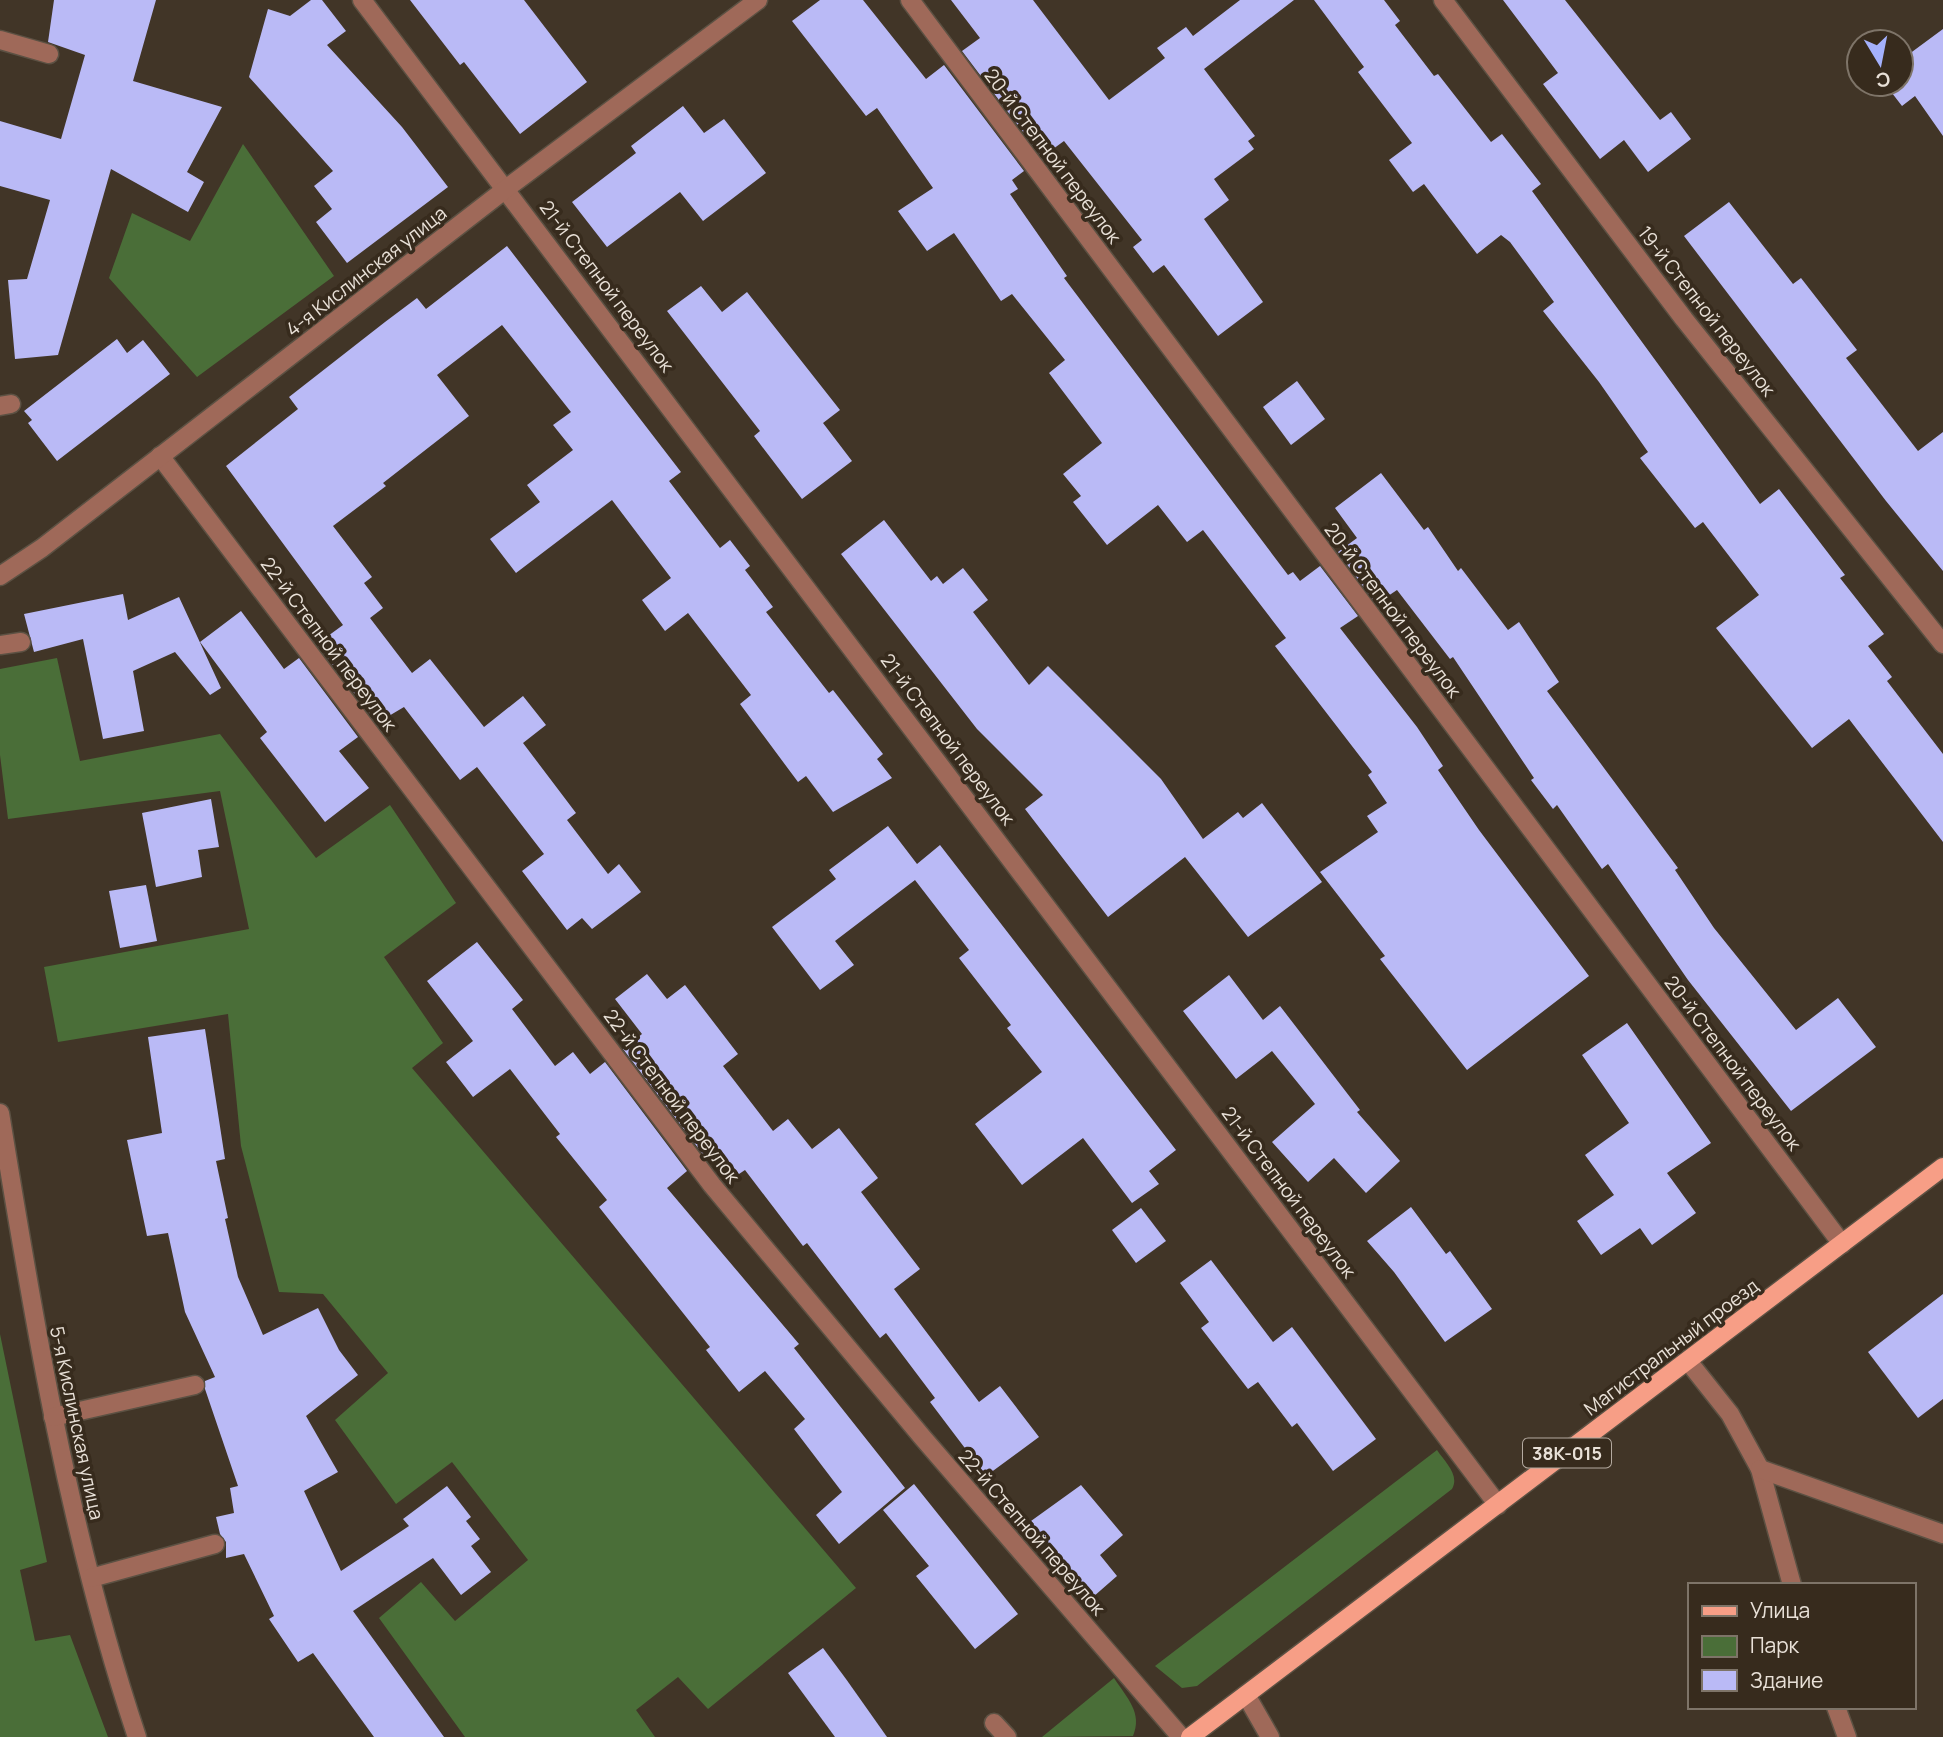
<svg xmlns="http://www.w3.org/2000/svg" width="1943" height="1737" font-family="Manrope,sans-serif">
	<rect width="100%" height="100%" fill="#413527"/>
	<g fill="#4a6e38">
		<path d="M243 144 334 276 197 377 109 278 132 213 190 241Z"/>
		<path d="M57 658 80 761 220 734 316 858 390 805 456 903 384 957 443 1043 412 1068 856 1588 708 1709 678 1677 636 1710 655 1737H465L379 1618 421 1582 455 1621 528 1560 452 1462 396 1504 335 1420 388 1373 323 1294 279 1292 241 1146 228 1014 58 1042 44 967 249 929 220 791 8 819 0 755V669Z"/>
		<path d="M0 1334 47 1562 20 1570 35 1641 70 1635 108 1737H0Z"/>
		<path d="M1437 1450C1445 1462 1460 1475 1452 1489L1197 1686 1182 1688 1155 1666Z"/>
		<path d="M1114 1678C1127 1698 1143 1713 1133 1736L1042 1737Z"/>
	</g>
	<g fill="#babaf6">
		<path d="M54 0H156L133 81 222 107 187 172 204 182 188 212 111 169 58 355 15 359 8 280 27 279 50 200 0 186V121L61 139 85 55 48 42Z"/>
		<path d="M311 0H322L346 31 327 45 402 127 448 187 347 263 316 222 332 209 314 186 333 171 249 77 268 9 290 16Z"/>
		<path d="M410 0H524L587 82 520 134 464 62 460 65Z"/>
		<path d="M820 0H863L926 79 944 65 1024 171 1012 180 1018 189 1010 194 1067 276 1064 278 1288 575 1293 572 1300 581 1320 566 1358 616 1340 628 1417 727 1443 766 1438 770 1479 830 1589 976 1467 1070 1380 959 1385 956 1320 872 1378 832 1367 816 1387 803 1368 775 1372 772 1275 646 1286 638 1203 530 1187 542 1158 505 1107 545 1073 502 1081 496 1063 474 1102 443 1049 373 1065 360 1012 294 1001 301 954 233 927 251 898 211 933 188 877 108 866 116 792 21Z"/>
		<path d="M951 0H1033L1109 100 1165 58 1157 48 1186 27 1193 36 1240 0H1294L1204 69 1255 136 1248 141 1254 149 1214 179 1229 200 1204 219 1263 302 1218 336 1164 265 1153 273 1133 247 1142 240 1064 141 1042 157 962 51 980 38Z"/>
		<path d="M1314 0H1384L1400 21 1395 25 1434 76 1438 74 1491 142 1502 134 1541 184 1532 191 1760 504 1779 489 1845 575 1840 578 1884 634 1868 646 1892 677 1887 681 1943 754V842L1849 719 1812 748 1716 628 1759 595 1703 522 1695 528 1640 458 1648 452 1599 382 1543 311 1554 302 1510 242 1501 235 1477 254 1424 184 1413 192 1389 160 1412 143 1358 72 1364 67Z"/>
		<path d="M1503 0H1565L1660 120 1671 112 1691 139 1648 172 1624 140 1600 159 1543 84 1558 73Z"/>
		<path d="M1943 29V136L1915 96 1902 106 1885 84H1901V60Z"/>
		<path d="M683 106 704 133 724 119 766 173 703 221 680 192 607 247 572 202 636 153 631 146Z"/>
		<path d="M1729 202 1793 284 1801 278 1857 350 1846 358 1918 451 1943 432V571L1886 501 1684 236Z"/>
		<path d="M507 246 681 472 669 481 720 548 730 540 750 566 745 570 773 607 766 612 829 693 833 690 883 754 877 759 892 778 833 812 806 776 798 782 740 704 751 695 688 613 665 631 642 600 671 578 612 500 516 573 490 539 540 502 527 485 573 450 553 425 571 412 502 325 437 375 469 416 383 483 386 486 333 526 372 577 364 583 383 608 370 618 412 673 430 659 484 727 523 696 546 725 523 743 576 813 567 820 608 874 619 864 641 892 592 929 582 918 567 930 522 871 544 854 477 767 460 780 404 707 377 723 317 644 343 625 226 466 298 409 289 397 385 322 417 298 426 309Z"/>
		<path d="M701 286 722 312 747 292 840 410 823 423 852 461 802 499 754 436 760 431 667 311Z"/>
		<path d="M117 339 127 353 143 340 170 374 57 461 28 423 32 420 24 411Z"/>
		<path d="M1297 381 1325 419 1291 445 1263 407Z"/>
		<path d="M1381 473 1424 530 1428 527 1458 571 1461 568 1508 630 1519 622 1559 682 1547 691 1678 868 1675 870 1714 928 1796 1030 1838 998 1876 1047 1791 1111 1688 980 1608 864 1602 869 1557 805 1553 809 1531 780 1534 778 1453 657 1450 659 1397 590 1376 604 1338 552 1357 538 1335 508Z"/>
		<path d="M884 520 931 581 937 576 943 584 963 568 988 600 973 612 1029 685 1048 666 1161 779 1203 839 1238 812 1243 818 1262 803 1322 882 1248 937 1185 857 1108 917 1025 809 1043 795 977 729 841 554Z"/>
		<path d="M123 594 128 620 179 597 221 688 210 695 175 652 133 671 144 731 103 739 83 639 34 652 24 614Z"/>
		<path d="M241 611 284 669 299 658 358 737 339 751 369 788 325 822 260 738 267 732 200 642Z"/>
		<path d="M211 799 219 847 198 850 202 877 156 887 142 813Z"/>
		<path d="M888 826 917 864 940 845 1176 1150 1149 1171 1159 1184 1132 1203 1083 1138 1022 1185 975 1124 1042 1072 1007 1028 1011 1025 959 958 969 950 915 880 835 941 854 965 820 990 772 927 836 879 829 870Z"/>
		<path d="M146 885 157 941 120 948 109 891Z"/>
		<path d="M477 942 523 1000 512 1009 555 1066 573 1052 590 1074 605 1062 687 1171 667 1188 799 1344 794 1348 905 1488 839 1544 816 1515 842 1492 794 1429 805 1419 765 1371 739 1392 706 1350 710 1347 599 1207 607 1200 556 1137 560 1134 510 1069 473 1097 446 1062 473 1041 427 981Z"/>
		<path d="M647 974 667 999 685 985 738 1054 723 1066 773 1131 788 1119 812 1149 839 1128 878 1178 861 1192 920 1269 894 1289 979 1402 1000 1386 1039 1437 986 1476 930 1402 935 1398 886 1333 880 1338 807 1243 803 1246 745 1170 739 1174 717 1147 705 1157 623 1049 642 1034 615 999Z"/>
		<path d="M1229 975 1263 1020 1280 1006 1360 1110 1357 1112 1400 1161 1366 1193 1334 1158 1308 1182 1272 1142 1315 1104 1272 1051 1236 1079 1183 1011Z"/>
		<path d="M1627 1023 1711 1143 1667 1173 1696 1213 1652 1245 1640 1228 1601 1255 1577 1221 1614 1195 1585 1155 1629 1123 1582 1055Z"/>
		<path d="M205 1029 225 1159 216 1161 228 1218 225 1219 238 1277 263 1335 318 1308 339 1350 358 1375 306 1416 338 1472 304 1491 341 1571 409 1526 403 1519 447 1486 471 1517 466 1521 480 1539 471 1546 491 1572 461 1595 433 1558 353 1611 444 1737H374L313 1653 298 1662 269 1619 274 1616 244 1554 226 1558V1542L220 1534 216 1517 234 1513 230 1488 238 1486 205 1389V1381L215 1377 185 1312 168 1233 147 1236 127 1140 162 1133 148 1037Z"/>
		<path d="M1411 1207 1446 1254 1450 1251 1492 1309 1445 1342 1394 1272 1367 1241Z"/>
		<path d="M1141 1208 1166 1241 1136 1263 1112 1230Z"/>
		<path d="M1211 1260 1273 1342 1292 1327 1376 1439 1333 1471 1297 1423 1292 1427 1258 1382 1248 1389 1201 1328 1209 1322 1180 1283Z"/>
		<path d="M1943 1294V1399L1918 1418 1868 1352Z"/>
		<path d="M914 1484 1018 1614 975 1649 916 1576 929 1566 883 1510Z"/>
		<path d="M1081 1485 1123 1535 1100 1555 1117 1576 1093 1597 1077 1577 1074 1580 1069 1573 1062 1579 1026 1531 1034 1524 1031 1521Z"/>
		<path d="M823 1648 846 1679 887 1737H835L788 1673Z"/>
	</g>
	<g fill="none" stroke-linecap="round" stroke-linejoin="round">
		<defs>
			<g id="minor">
				<path d="M362 0 1498 1505"/>
				<path d="M910 0 1842 1244"/>
				<path d="M1443 0 1684 319 1943 644"/>
				<path d="M0 40 49 54"/>
				<path d="M0 406 11 404"/>
				<path d="M160 456 712 1185 923 1438 1181 1737"/>
				<path d="M0 576 42 548 507 188 758 0"/>
				<path d="M0 645 21 642"/>
				<path d="M0 1113C34 1323 69 1534 137 1737"/>
				<path d="M1688 1361 1730 1414 1760 1469 1792 1585"/>
				<path d="M53 1417 195 1385"/>
				<path d="M1760 1469 1943 1534"/>
				<path d="M91 1578 215 1544"/>
				<path d="M1246 1695 1270 1737"/>
				<path d="M1836 1707 1847 1737"/>
				<path d="M994 1723 1007 1737"/>
			</g>
			<path id="major" d="M1190 1737 1943 1167"/>
		</defs>
		<use href="#minor" stroke="#5c5143" stroke-width="21"/>
		<use href="#major" stroke="#5c5143" stroke-width="21"/>
		<use href="#minor" stroke="#9f6959" stroke-width="18"/>
		<use href="#major" stroke="#f79e86" stroke-width="18"/>
	</g>
	<g text-anchor="middle" dominant-baseline="central" stroke-width="7" stroke-linejoin="round" paint-order="stroke">
		<rect fill="#372b1d" stroke="#b4aaa0" stroke-width="2" x="1523" y="1438.5" width="88" height="29" rx="5"/>
		<g font-size="18" font-weight="bold" fill="#e9e1d8">
			<text x="1567" y="1453">38К-015</text>
		</g>
		<g font-size="19" fill="#e9e1d8" stroke="#372b1d">
			<text transform="translate(1053 156) rotate(53)">20-й Степной переулок</text>
			<text transform="translate(366 271) rotate(-38)">4-я Кислинская улица</text>
			<text transform="translate(607 286) rotate(53)">21-й Степной переулок</text>
			<text transform="translate(1707 311) rotate(52)">19-й Степной переулок</text>
			<text transform="translate(1393 610) rotate(53)">20-й Степной переулок</text>
			<text transform="translate(329 644) rotate(53)">22-й Степной переулок</text>
			<text transform="translate(948 739) rotate(53)">21-й Степной переулок</text>
			<text transform="translate(1733 1063) rotate(53)">20-й Степной переулок</text>
			<text transform="translate(672 1096) rotate(53)">22-й Степной переулок</text>
			<text transform="translate(1289 1192) rotate(53)">21-й Степной переулок</text>
			<text transform="translate(1671 1347) rotate(-37)">Магистральный проезд</text>
			<text transform="translate(77 1423) rotate(78)">5-я Кислинская улица</text>
			<text transform="translate(1032 1532) rotate(49)">22-й Степной переулок</text>
		</g>
	</g>
	<rect x="1688" y="1583" width="228" height="126" fill="#372b1d" stroke="#7e7468" stroke-width="2"/>
	<rect x="1702" y="1606" width="35" height="10" fill="#f79e86" stroke="#7e7468" stroke-width="2"/>
	<text x="1750" y="1618" font-size="21" fill="#e9e1d8">Улица</text>
	<rect x="1702" y="1636" width="35" height="21" fill="#4a6e38" stroke="#7e7468" stroke-width="2"/>
	<text x="1750" y="1653" font-size="21" fill="#e9e1d8">Парк</text>
	<rect x="1702" y="1670" width="35" height="21" fill="#babaf6" stroke="#7e7468" stroke-width="2"/>
	<text x="1750" y="1688" font-size="21" fill="#e9e1d8">Здание</text>
	<g transform="translate(1880 63) rotate(170)"><circle r="33" fill="#372b1d" stroke="#7e7468" stroke-width="2"/>
	<path d="M0-5L12 26L0 18L-12 26Z" fill="#a4b1fc"/>
	<text y="-10" font-size="19" font-weight="bold" text-anchor="middle" fill="#e9e1d8">С</text>
	</g>
</svg>
